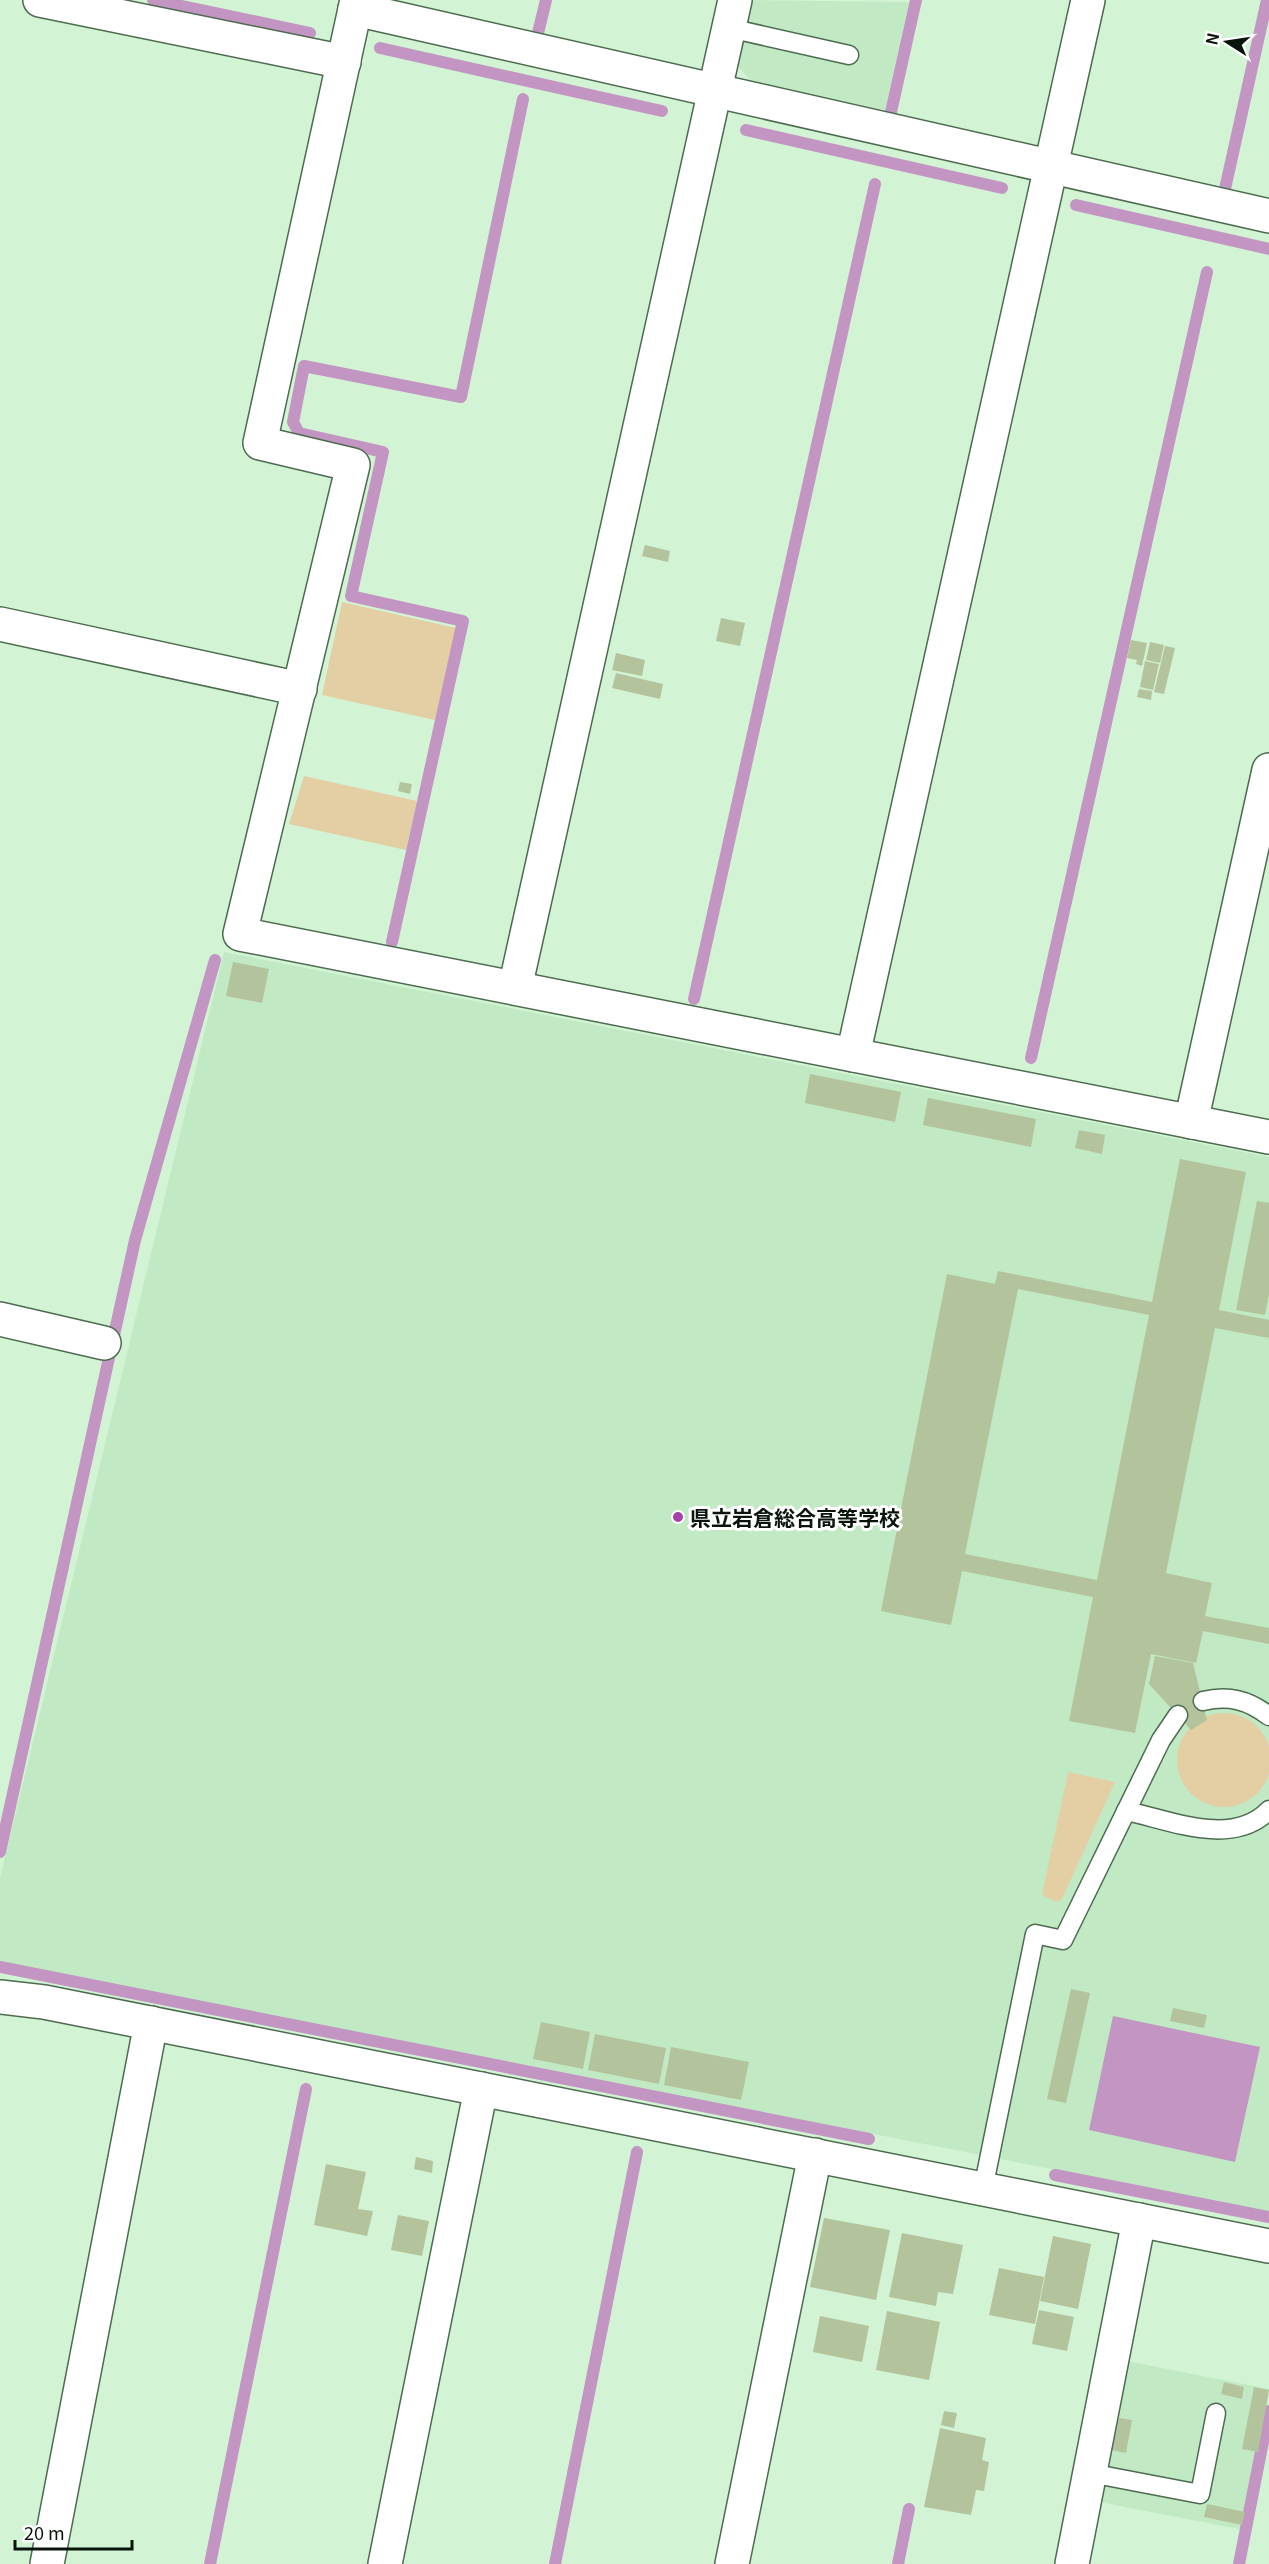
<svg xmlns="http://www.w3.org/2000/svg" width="1269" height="2564" font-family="Georgia,'Noto Sans JP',serif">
	<rect width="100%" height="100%" fill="#d2f4d4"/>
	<g fill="#c1eac4">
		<path d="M752 0 909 2 885 110 750 80 737 65Z"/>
		<path d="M224 952 1269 1157V2212L0 1962V1878Z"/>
		<path d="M1127 2361 1269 2389 1244 2530 1099 2502Z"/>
	</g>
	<g fill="#e3cfa3">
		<path d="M342 602 456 628 435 720 322 695Z"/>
		<path d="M304 776 417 801 406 850 289 824Z"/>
		<circle cx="1224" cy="1760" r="47"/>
		<path d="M1068 1772 1115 1782 1062 1899 1056 1902 1042 1895Z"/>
	</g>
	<path fill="#c395c3" d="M1113 2016 1260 2047 1235 2162 1089 2130Z"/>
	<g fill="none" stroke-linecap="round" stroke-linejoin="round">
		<g stroke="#c395c3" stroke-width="12">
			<path d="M153 0 310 33"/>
			<path d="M538 33 546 0"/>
			<path d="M380 48 662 111"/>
			<path d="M891 112 916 0"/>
			<path d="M746 130 1002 188"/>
			<path d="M1225 189 1267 0"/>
			<path d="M1076 205 1269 249"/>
			<path d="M392 942 463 621 351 596 383 452 299 433 293 422 304 366 461 397 523 99"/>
			<path d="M694 999 875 184"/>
			<path d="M1031 1058 1207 272"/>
			<path d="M0 1852 135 1240 215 960"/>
			<path d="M0 1967 869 2139"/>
			<path d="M1055 2175 1269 2217"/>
			<path d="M210 2564 306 2089"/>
			<path d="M555 2564 637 2152"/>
			<path d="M898 2564 909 2509"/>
			<path d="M1239 2564 1269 2411"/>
		</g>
	</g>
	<g fill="#b3c39c" fill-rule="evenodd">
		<path d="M645 545 670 551 668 562 642 556Z"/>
		<path d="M721 618 745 623 740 646 716 641Z"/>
		<path d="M1131 640 1147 643 1142 666 1136 664 1137 660 1127 658Z"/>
		<path d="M1150 642 1164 645 1160 663 1146 660Z"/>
		<path d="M1165 646 1175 648 1164 694 1154 692Z"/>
		<path d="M616 653 645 660 642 676 612 670Z"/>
		<path d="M1145 661 1159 664 1153 690 1140 687Z"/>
		<path d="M616 673 663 684 660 699 612 688Z"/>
		<path d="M1139 689 1152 691 1151 700 1137 697Z"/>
		<path d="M400 782 412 784 410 794 398 791Z"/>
		<path d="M233 962 269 969 262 1003 226 996Z"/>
		<path d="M810 1074 901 1092 895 1122 805 1103Z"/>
		<path d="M928 1098 1036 1119 1031 1147 923 1125Z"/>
		<path d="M1079 1130 1105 1135 1102 1154 1075 1148Z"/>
		<path d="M1180 1159 1246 1172 1219 1310 1269 1320V1338L1215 1328 1166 1573 1212 1583 1205 1616 1269 1628V1644L1203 1631 1196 1663 1151 1654 1135 1733 1069 1721 1093 1597 962 1571 951 1625 881 1611 947 1274 995 1284 998 1271 1152 1302ZM1018 1289 1149 1315 1097 1580 965 1554Z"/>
		<path d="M1257 1201 1269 1203V1294L1265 1315 1236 1310Z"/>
		<path d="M1155 1656 1193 1663 1207 1720 1191 1730 1149 1684Z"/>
		<path d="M1071 1989 1090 1993 1066 2103 1047 2099Z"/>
		<path d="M1173 2008 1207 2015 1204 2028 1170 2021Z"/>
		<path d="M541 2022 590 2032 583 2069 533 2059Z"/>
		<path d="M595 2034 666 2048 659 2084 588 2070Z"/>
		<path d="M671 2047 749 2062 741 2100 664 2085Z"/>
		<path d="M416 2157 433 2161 432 2173 414 2169Z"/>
		<path d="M326 2164 366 2172 358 2209 373 2211 367 2236 314 2225Z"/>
		<path d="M398 2215 429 2221 422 2256 391 2250Z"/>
		<path d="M824 2218 890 2230 876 2300 810 2287Z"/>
		<path d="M902 2233 963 2245 953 2294 938 2292 936 2306 889 2297Z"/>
		<path d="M1053 2236 1091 2244 1078 2309 1040 2301Z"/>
		<path d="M999 2268 1044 2277 1035 2324 989 2315Z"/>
		<path d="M1039 2310 1074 2317 1067 2351 1032 2344Z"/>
		<path d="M887 2311 940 2322 929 2380 876 2370Z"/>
		<path d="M820 2316 869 2326 862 2362 813 2352Z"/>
		<path d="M1224 2382 1244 2387 1242 2399 1221 2394Z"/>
		<path d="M1254 2387 1269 2390 1258 2452 1242 2449Z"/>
		<path d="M944 2411 957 2413 954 2428 941 2425Z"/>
		<path d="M1119 2418 1132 2420 1126 2453 1112 2450Z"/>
		<path d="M940 2428 986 2438 982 2460 989 2462 984 2491 976 2490 971 2515 924 2507Z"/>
		<path d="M1207 2504 1245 2512 1242 2525 1204 2517Z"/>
	</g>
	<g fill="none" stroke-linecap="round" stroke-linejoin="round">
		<defs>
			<g id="lane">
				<path d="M729 28 849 55"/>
				<path d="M1203 1701C1229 1695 1248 1700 1269 1716"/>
				<path d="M1126 1811C1170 1820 1232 1848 1269 1810"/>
				<path d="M983 2189 1035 1934 1063 1940 1161 1740 1178 1715"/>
				<path d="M1090 2473 1200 2494 1216 2413"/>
			</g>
			<g id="street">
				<path d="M40 0 344 62"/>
				<path d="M357 0 260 443 353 465 240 934 1269 1137"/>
				<path d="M355 9 1269 216"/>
				<path d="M0 624 300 689"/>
				<path d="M515 988 735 0"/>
				<path d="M853 1055 1088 0"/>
				<path d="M1191 1122 1269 770"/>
				<path d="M0 1319 104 1343"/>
				<path d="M47 2564 151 2023"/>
				<path d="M385 2564 481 2089"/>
				<path d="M732 2564 815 2155"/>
				<path d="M1072 2564 1139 2220"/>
			</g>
			<path id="secondary" d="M0 1997 44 2002 1269 2246"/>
		</defs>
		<use href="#lane" stroke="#4c6b4f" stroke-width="21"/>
		<use href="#street" stroke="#4c6b4f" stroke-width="36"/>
		<use href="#secondary" stroke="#4c6b4f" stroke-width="36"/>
		<use href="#lane" stroke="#fff" stroke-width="18"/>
		<use href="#street" stroke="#fff" stroke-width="33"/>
		<use href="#secondary" stroke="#fff" stroke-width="33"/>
	</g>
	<circle fill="#a542a8" stroke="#fff" stroke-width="2" cx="678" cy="1517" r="6"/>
	<g text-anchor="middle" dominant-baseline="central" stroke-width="6" stroke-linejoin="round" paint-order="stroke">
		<g font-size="21" font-weight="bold" fill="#09150a" stroke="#fff" text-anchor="start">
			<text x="690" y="1517">県立岩倉総合高等学校</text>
		</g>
	</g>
	<g transform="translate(1227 42) rotate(282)" stroke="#ffffff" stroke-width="4.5" paint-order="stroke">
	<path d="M0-4.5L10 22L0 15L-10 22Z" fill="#09150a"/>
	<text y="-9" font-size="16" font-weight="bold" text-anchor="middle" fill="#09150a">N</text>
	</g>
	<path d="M15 2540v9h117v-9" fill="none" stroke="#09150a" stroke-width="3"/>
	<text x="24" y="2540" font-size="18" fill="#09150a" stroke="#ffffff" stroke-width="4.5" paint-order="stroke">20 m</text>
</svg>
